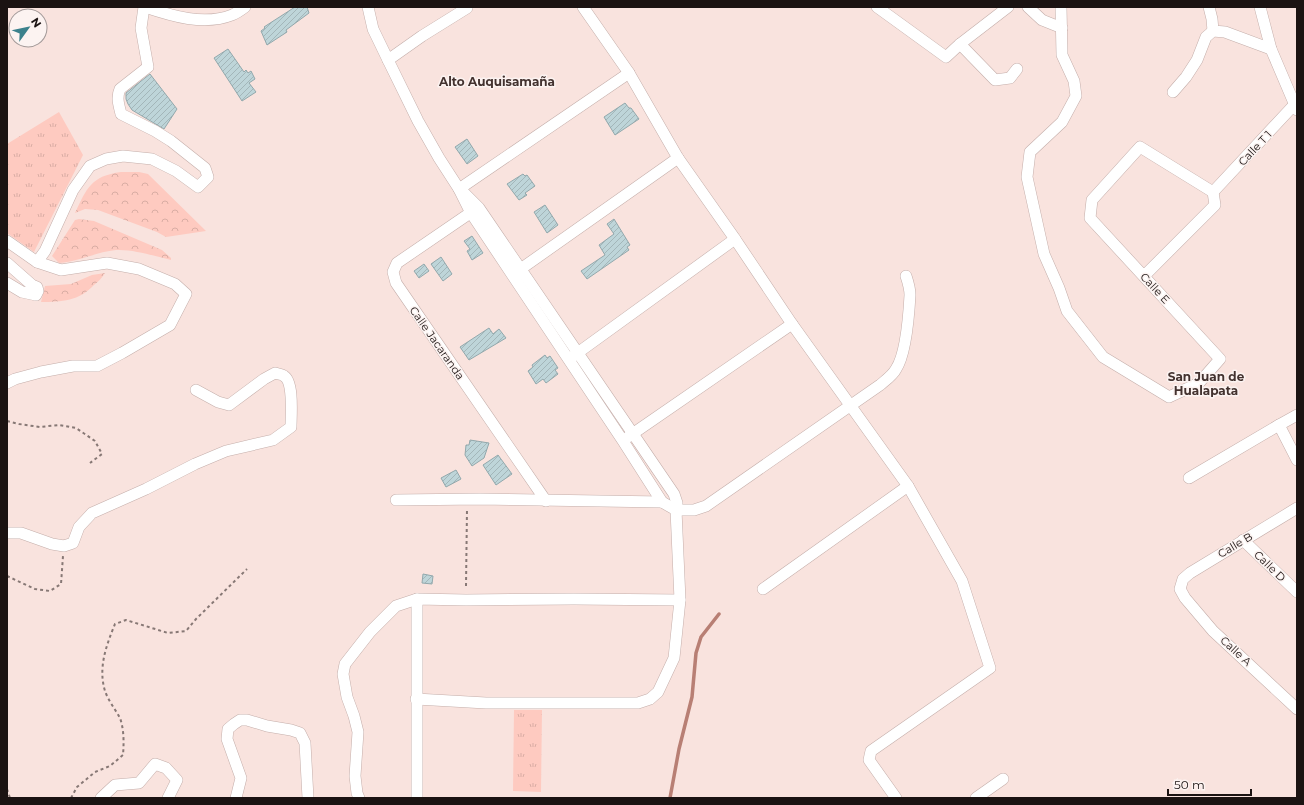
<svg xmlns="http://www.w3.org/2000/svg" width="1304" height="805" font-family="Montserrat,sans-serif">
	<defs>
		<pattern id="grass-tufts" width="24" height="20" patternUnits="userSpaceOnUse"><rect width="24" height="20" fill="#fecac0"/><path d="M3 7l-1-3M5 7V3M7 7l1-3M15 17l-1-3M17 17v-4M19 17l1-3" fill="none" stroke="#d9ada4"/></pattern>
		<pattern id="park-crowns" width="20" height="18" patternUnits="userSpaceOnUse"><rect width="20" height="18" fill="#fecac0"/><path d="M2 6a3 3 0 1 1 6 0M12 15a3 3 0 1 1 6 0" fill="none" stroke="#d9ada4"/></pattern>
		<pattern id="building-hatch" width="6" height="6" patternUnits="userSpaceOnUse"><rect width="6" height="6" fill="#bed5d9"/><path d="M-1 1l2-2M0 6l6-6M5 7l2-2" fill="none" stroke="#a3b6b9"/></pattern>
	</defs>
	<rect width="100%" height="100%" fill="#f9e3de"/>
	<g fill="url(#grass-tufts)">
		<path d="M59 112 83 155 34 252 7 233V144Z"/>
		<path d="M514 710H542L541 792 513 791Z"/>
	</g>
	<g fill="url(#park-crowns)">
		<path d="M121 172H139L148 174 206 231 166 237 157 232 98 210 85 209 75 213C87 188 91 176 121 172Z"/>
		<path d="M79 219 94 221 162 250 171 258V260C154 256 133 249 116 250 96 252 78 262 59 263L52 256 75 220Z"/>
		<path d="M105 273C102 278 98 282 94 285 79 301 62 302 41 302L45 286 71 284 92 275Z"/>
	</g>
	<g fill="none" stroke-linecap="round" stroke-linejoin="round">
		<path stroke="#b87f74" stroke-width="3.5" d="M670 798 679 749 692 697 696 653 701 637 719 614"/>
	</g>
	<g fill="url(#building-hatch)" stroke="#92a8ac">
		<path d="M295 7H307L309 13 286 30 287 32 267 45 261 31 265 28 264 27Z"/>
		<path d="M228 49 244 72 246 70 248 73 251 71 255 79 249 83 256 92 242 101 214 58Z"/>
		<path d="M150 74 177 109 164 129 132 110 128 104 126 99V93Z"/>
		<path d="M625 103 629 108H631L639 119 615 135 604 117Z"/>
		<path d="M467 139 478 156 467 164 455 147Z"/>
		<path d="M523 174 525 176 527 175 535 186 525 193 527 195 519 200 507 184Z"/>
		<path d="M545 205 558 225 547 233 534 212Z"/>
		<path d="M614 219 630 245 627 247 629 250 587 279 581 271 605 255 599 245 614 234 607 224Z"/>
		<path d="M472 236 483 253 472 260 467 251 470 249 464 241Z"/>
		<path d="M441 257 452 274 443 281 431 264Z"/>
		<path d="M424 264 429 271 419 278 414 271Z"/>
		<path d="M489 328 493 334 499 329 506 338 469 360 460 347Z"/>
		<path d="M545 355 547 358 550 356 558 368 555 370 558 374 546 383 543 379 536 384 528 371 533 367 532 365Z"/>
		<path d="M470 440 489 443 484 458 472 466 465 455 466 445H469Z"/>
		<path d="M498 455 512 474 496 485 483 465Z"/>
		<path d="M456 470 461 479 446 487 441 478Z"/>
		<path d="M423 574 433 576 432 584 422 583Z"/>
	</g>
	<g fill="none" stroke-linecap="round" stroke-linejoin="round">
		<defs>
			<g id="minor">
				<path d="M145 7C172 16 204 26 232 15 237 13 241 10 245 7"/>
				<path d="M368 7 373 29 388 60 418 121 439 158 459 189 471 213 623 441 662 502 676 510H694L706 506 880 385C886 380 893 375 896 369 906 354 909 313 910 295 910 289 908 282 906 276"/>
				<path d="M583 7 629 73 678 158 735 239 792 324 908 486 962 581 990 668 871 751 869 760 896 798"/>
				<path d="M877 7 946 57 960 44 1008 7"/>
				<path d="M1028 7 1042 20 1062 28"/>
				<path d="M1061 7 1062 55 1074 81 1076 96 1062 122 1030 152 1027 177 1044 254 1059 288 1067 311 1103 357 1169 397 1199 383 1220 359 1090 218 1092 200 1140 147 1213 192 1215 205 1144 276"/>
				<path d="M1209 7 1212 19 1213 31"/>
				<path d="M1260 7 1271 49 1297 110"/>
				<path d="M960 44 995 80 1010 78 1017 69"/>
				<path d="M388 60 422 36 467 8 466 7"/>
				<path d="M1173 92 1186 77 1197 60 1206 37 1213 31 1225 32 1271 49"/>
				<path d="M459 189 629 73"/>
				<path d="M1213 192 1294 105H1297"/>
				<path d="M476 209 397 263 393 272 396 283 546 501"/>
				<path d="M7 241 37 262 45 251 73 190 90 166 106 159 123 156 152 159 176 171 198 187 208 177 205 168 171 141 155 131 121 114C119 105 116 98 120 89L148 67 141 28 144 7"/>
				<path d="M7 263 32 285 37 287 38 291 36 295 22 292 7 283"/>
				<path d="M515 273 678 158"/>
				<path d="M572 357 735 239"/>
				<path d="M7 383 15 379 41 372 73 366H97L122 353 170 325 186 294 175 284 139 269 107 263 61 270 37 262"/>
				<path d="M1297 415 1279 425 1297 460"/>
				<path d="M628 437 792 324"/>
				<path d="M1189 478 1279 425"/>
				<path d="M396 500 480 499 662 502"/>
				<path d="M1297 508 1190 573 1183 579 1180 589 1185 598 1213 631 1297 709"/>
				<path d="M7 533H21L52 544 64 546 73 543 79 527 92 513 146 489 195 464 226 451 273 440 291 427C291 416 294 382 284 376 282 374 278 374 275 373L264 379 229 405 218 402 196 390"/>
				<path d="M1243 540 1297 592"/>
				<path d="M763 589 908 486"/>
				<path d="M417 599V798"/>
				<path d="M416 699 486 703H638L650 699 658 692 674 658 680 600 676 510 677 503 674 494 479 208 464 193"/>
				<path d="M101 798 115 785 139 783 155 764 166 768 177 780 168 798"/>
				<path d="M236 798 241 778 227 739 228 729 234 724 240 720H247L267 726 291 730 300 733 305 743 308 798"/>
				<path d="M359 798 357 793 355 776 358 732 354 716 347 697 343 674 345 664 370 632 396 606 417 599 466 600 574 599 680 600"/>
				<path d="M976 798 1003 779"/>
			</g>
		</defs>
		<use href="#minor" stroke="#c4aeaa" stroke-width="12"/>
		<g stroke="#877875" stroke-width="2" stroke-dasharray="3 3" stroke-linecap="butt">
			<path d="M7 421 19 424 40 427 59 425 76 428 95 441 102 454 90 463"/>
			<path d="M7 576 35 589 50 591 61 584 63 556"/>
			<path d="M466 586 467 509"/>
			<path d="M7 789 10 798"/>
			<path d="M71 798 77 787 95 772 110 766 123 755C124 743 124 729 120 718 115 709 108 700 105 691 98 668 106 646 115 624L126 620 168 633 186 631 196 619 247 569"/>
		</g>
		<use href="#minor" stroke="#fff" stroke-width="11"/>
	</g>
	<g text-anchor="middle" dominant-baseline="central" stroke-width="3" stroke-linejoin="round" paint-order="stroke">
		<g font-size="11" fill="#1b1312" stroke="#fcf3f1">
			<text transform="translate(1255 148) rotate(-47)">Calle T 1</text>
			<text transform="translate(1155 288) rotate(47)">Calle E</text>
			<text transform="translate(437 343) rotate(55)">Calle Jacaranda</text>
			<text transform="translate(1235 545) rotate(-31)">Calle B</text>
			<text transform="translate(1270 566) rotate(44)">Calle D</text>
			<text transform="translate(1236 651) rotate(43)">Calle A</text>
		</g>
		<g font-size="12" font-weight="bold" fill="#43322f" stroke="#fcf3f1">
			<text x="497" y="81">Alto Auquisamaña</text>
			<text x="1206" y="376">San Juan de<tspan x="1206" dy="14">Hualapata</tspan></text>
		</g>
	</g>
	<rect width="1304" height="805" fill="none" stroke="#1b1312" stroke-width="16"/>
	<g transform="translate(28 28) rotate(57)"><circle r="19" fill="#fcf3f1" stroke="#a29998"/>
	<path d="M0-3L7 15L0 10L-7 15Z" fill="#3b818c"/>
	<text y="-6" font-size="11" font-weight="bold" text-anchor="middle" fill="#1b1312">N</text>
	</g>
	<path d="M1168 789v6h83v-6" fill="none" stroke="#1b1312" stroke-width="2"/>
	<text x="1174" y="789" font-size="12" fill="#1b1312" stroke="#fcf3f1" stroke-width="3" paint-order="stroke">50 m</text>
</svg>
